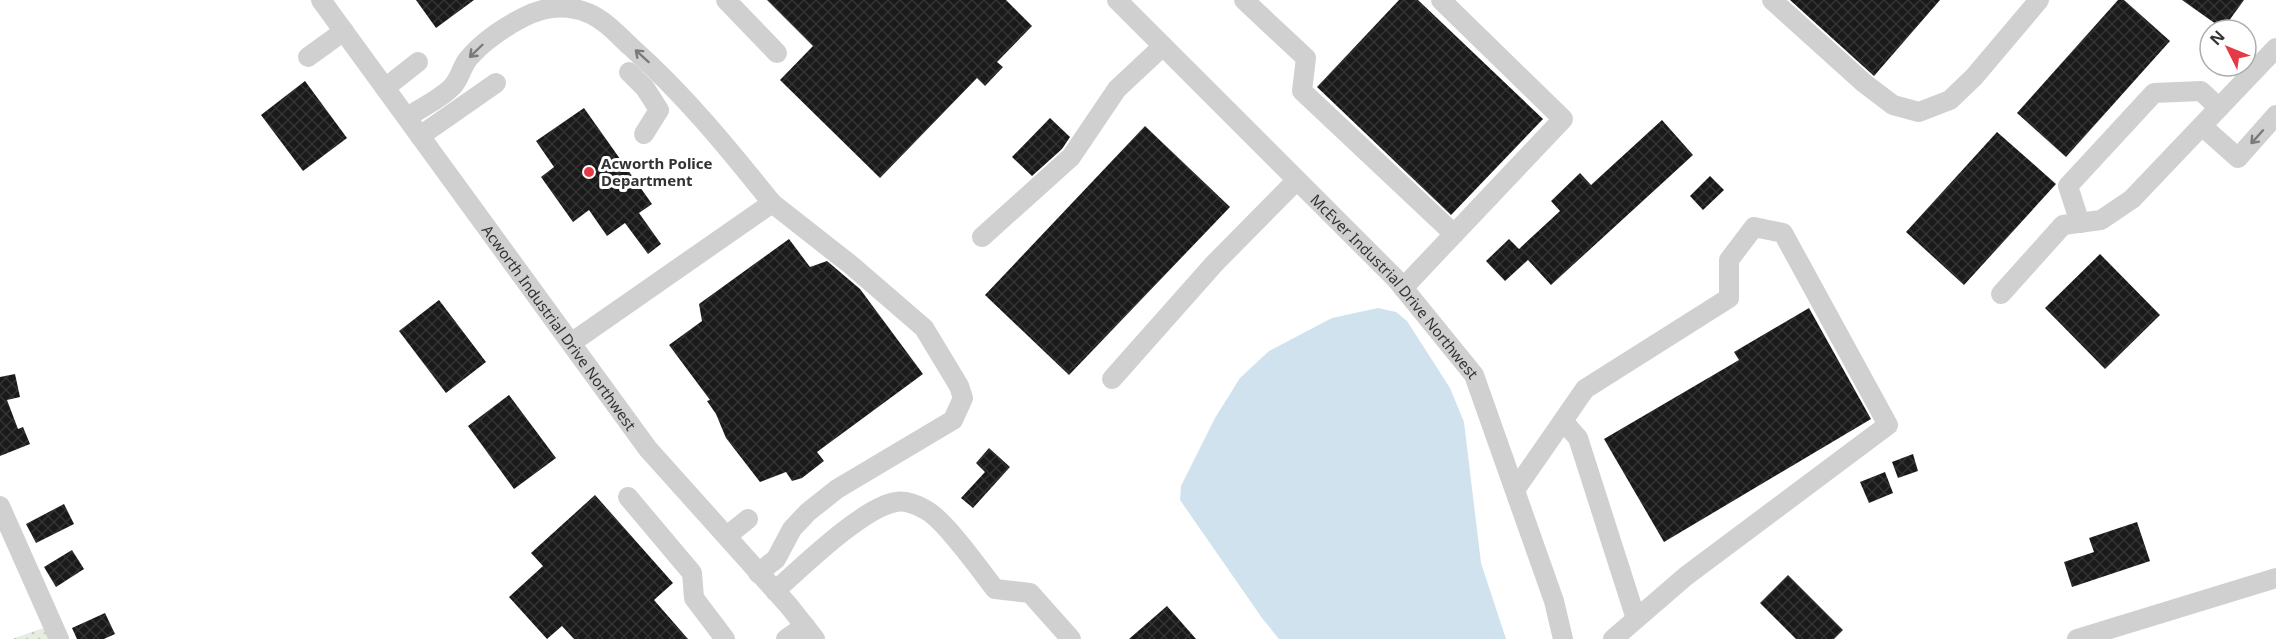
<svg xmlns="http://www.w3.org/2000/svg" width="2276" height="639" font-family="'Noto Sans',sans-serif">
	<defs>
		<pattern id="park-dots" width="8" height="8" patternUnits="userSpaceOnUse" patternTransform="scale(1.5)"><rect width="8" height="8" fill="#e6ecdf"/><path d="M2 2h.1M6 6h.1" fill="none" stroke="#c6cbc0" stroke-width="1.8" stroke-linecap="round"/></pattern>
		<pattern id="building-cross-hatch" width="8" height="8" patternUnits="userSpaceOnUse" patternTransform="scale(1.5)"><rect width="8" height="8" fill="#1a1a1a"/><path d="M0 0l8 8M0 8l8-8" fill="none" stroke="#333"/></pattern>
	</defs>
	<rect width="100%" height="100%" fill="#fff"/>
	<path fill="url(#park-dots)" d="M46 627 51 639H12Z"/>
	<path fill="#cfe2ee" d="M1378 308 1396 312 1407 321 1450 388 1464 422 1481 563 1506 639H1279L1262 618 1180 500 1181 486 1215 418 1240 378 1269 351 1332 318Z"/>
	<g fill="url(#building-cross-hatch)">
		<path d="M416 0H474L436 28Z"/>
		<path d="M767 0H1006L1032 26 997 62 1003 67 985 86 977 78 880 178 780 80 813 46Z"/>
		<path d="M1399 0H1418L1543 119 1451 215 1317 87Z"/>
		<path d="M1790 0H1940L1874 76Z"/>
		<path d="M2118 0H2124L2170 41 2066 157 2017 113Z"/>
		<path d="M2182 0H2244L2223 29Z"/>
		<path d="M305 81 347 138 303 171 261 115Z"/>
		<path d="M584 108 652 204 639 213 661 244 648 254 625 223 607 236 589 210 573 222 541 177 554 167 536 141Z"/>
		<path d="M1050 118 1070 137 1062 149 1032 176 1012 157Z"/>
		<path d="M1662 120 1693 155 1551 285 1528 260 1505 281 1486 261 1509 239 1519 249 1560 211 1551 201 1580 173 1591 185Z"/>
		<path d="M1145 126 1230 207 1069 375 985 295Z"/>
		<path d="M1997 132 2056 184 1964 285 1906 232Z"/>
		<path d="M1710 176 1724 190 1703 210 1690 196Z"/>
		<path d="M789 239 810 267 827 261 860 289 923 374 817 452 824 461 802 478 792 481 786 472 760 482 726 438 716 414 707 401 710 400 669 345 702 321 699 304Z"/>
		<path d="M2100 254 2160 315 2105 369 2045 308Z"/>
		<path d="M439 300 486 362 446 393 399 331Z"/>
		<path d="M1809 308 1871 419 1664 542 1604 439 1739 360 1734 352Z"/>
		<path d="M15 374 20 397 7 400 18 429 23 427 30 444 0 456V377Z"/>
		<path d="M509 395 556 458 514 489 468 426Z"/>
		<path d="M989 448 1010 467 973 508 961 498 985 472 976 463Z"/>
		<path d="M1913 454 1918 471 1898 478 1892 462Z"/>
		<path d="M1885 472 1893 493 1869 503 1860 482Z"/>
		<path d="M595 495 673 583 654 600 688 639H574L562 626 547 639 509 597 543 566 531 553Z"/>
		<path d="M64 504 74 524 36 543 26 524Z"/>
		<path d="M2137 522 2150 561 2072 587 2064 562 2094 552 2089 538Z"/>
		<path d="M72 550 84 569 56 587 44 567Z"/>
		<path d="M1788 575 1843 630 1834 639H1796L1760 603Z"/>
		<path d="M1167 606 1196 639H1129Z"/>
		<path d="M105 613 115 634 104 639H77L72 628Z"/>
	</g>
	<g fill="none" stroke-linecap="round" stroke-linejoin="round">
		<g stroke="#d0d0d0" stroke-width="20">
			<path id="s1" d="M321 0 648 449 789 606 815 639"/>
			<path d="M726 0 777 53"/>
			<path id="s2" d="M1117 0 1396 279 1474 375 1554 601 1563 639"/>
			<path d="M1244 0 1306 58 1302 91 1454 234"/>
			<path d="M1772 0 1864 83 1893 105 1919 112 1950 100 1974 77 2039 0"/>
			<path d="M308 57 344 31"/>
			<path d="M629 72 645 88 659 110 644 134"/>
			<path d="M385 88 418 62"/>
			<path d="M407 117C421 108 440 99 452 87 460 79 461 68 468 59 482 42 503 28 522 18 543 7 566 4 588 13 605 20 618 35 631 47 684 94 728 148 772 203L571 343"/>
			<path d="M2202 126 2238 158 2276 115"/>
			<path d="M420 136 496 83"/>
			<path d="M2080 223 2068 186 2154 93 2201 91 2219 108"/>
			<path d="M982 237 1071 157 1117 89 1163 46"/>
			<path d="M1403 288 1563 119 1441 0"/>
			<path d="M2001 294 2063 225 2101 220 2132 199 2276 48"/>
			<path d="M1112 379 1214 264 1297 180"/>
			<path d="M1563 421 1578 438 1636 619"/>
			<path d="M1515 490 1585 389 1729 298V260L1754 227 1783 233 1888 425 1686 576 1613 639"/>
			<path d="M628 497 692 573 694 598 725 639"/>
			<path d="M0 506 59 639"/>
			<path d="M727 536 748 519"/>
			<path d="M758 573 776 559 792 529 808 512 837 489 953 420 963 398 959 386 924 328 851 265 772 203"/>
			<path d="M775 591C801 568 863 507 896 502 905 500 918 505 926 510 945 520 980 570 995 589L1030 593 1071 639"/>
			<path d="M786 639 805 626"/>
			<path d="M2077 639 2276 578"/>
		</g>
	</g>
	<defs><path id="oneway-shaft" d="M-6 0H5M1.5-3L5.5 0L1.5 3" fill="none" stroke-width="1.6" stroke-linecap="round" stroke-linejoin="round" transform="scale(1.5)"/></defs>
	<g stroke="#7a7a7a">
		<use href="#oneway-shaft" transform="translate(476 51) rotate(136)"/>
		<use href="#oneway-shaft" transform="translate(642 56) rotate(-138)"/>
		<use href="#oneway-shaft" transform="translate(2257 137) rotate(132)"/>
	</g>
	<circle fill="#e63946" stroke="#fff" stroke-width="2" cx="589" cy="172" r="6"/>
	<g text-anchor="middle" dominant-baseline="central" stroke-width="6" stroke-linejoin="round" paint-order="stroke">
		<g font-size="15" font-weight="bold" fill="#333" stroke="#fff" text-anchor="start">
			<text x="601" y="163">Acworth Police<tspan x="601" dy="17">Department</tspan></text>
		</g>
		<g font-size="15" fill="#333" stroke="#fff">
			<text stroke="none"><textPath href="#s2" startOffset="399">McEver Industrial Drive Northwest</textPath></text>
			<text stroke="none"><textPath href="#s1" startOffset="405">Acworth Industrial Drive Northwest</textPath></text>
		</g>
	</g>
	<g transform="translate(2228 48) rotate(313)"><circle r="28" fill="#ffffff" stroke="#adadad" stroke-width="1.5"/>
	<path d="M0-4.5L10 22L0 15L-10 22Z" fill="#e63946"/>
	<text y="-9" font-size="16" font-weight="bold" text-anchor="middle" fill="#333333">N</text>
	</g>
</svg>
